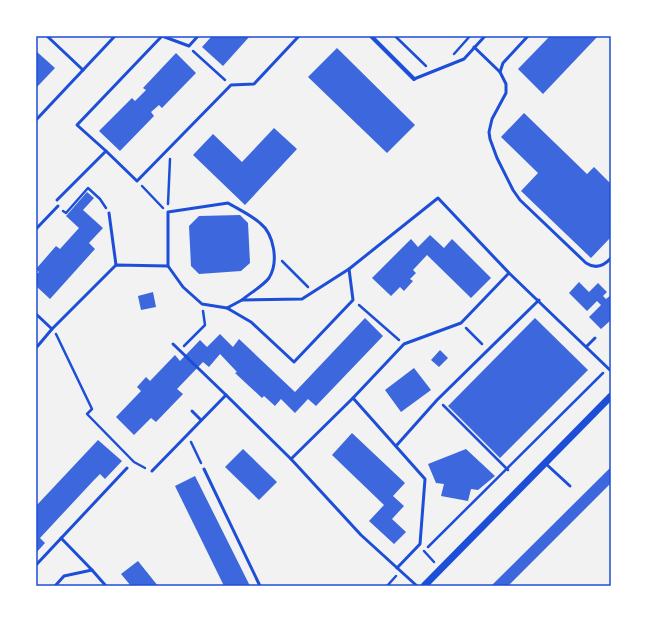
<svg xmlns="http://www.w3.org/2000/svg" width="647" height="622" font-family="'Roboto Serif',serif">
	<rect width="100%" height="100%" fill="#f2f2f2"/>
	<g fill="#3d67dc">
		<path d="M212 36H250L223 66 202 47Z"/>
		<path d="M550 36H598L543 94 518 69Z"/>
		<path d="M337 48 415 125 387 153 308 77Z"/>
		<path d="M36 51 55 68 37 87 36 86Z"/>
		<path d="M176 53 196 73 162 108 159 105 151 112 154 116 120 151 99 131 132 98 135 101 146 90 143 88Z"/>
		<path d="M524 113 587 174 594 167 611 184V237L591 258 521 191 538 173 501 137Z"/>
		<path d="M274 128 297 149 245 205 193 155 213 134 242 162Z"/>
		<path d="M87 192 94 198 83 210 103 228 89 243 95 249 50 299 36 286V275L39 272 36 269 56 246 60 249 79 228 66 216Z"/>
		<path d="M240 215 248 223 250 263 241 271 199 274 191 266 189 226 199 216Z"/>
		<path d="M430 235 444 248 452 239 491 278 471 298 427 255 413 270 416 273 410 279 413 281 404 291 400 287 391 296 372 278 411 239 418 247Z"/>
		<path d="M579 282 589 292 598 283 607 292 603 296 606 299 611 295V320L601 329 589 317 601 305 597 301 587 311 569 293Z"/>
		<path d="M153 292 156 307 141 310 138 296Z"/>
		<path d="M365 318 383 336 316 406 308 399 295 413 281 399 275 406 264 396 262 398 235 373 237 372 220 354 209 367 203 362 177 389 183 394 156 422 151 418 134 435 116 417 141 391 137 387 146 377 150 381 175 355 180 361 200 340 207 347 220 334 233 347 239 339 295 392Z"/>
		<path d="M535 318 588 370 500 458 448 406Z"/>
		<path d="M440 350 448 358 439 367 431 360Z"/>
		<path d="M414 368 431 390 401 412 385 390Z"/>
		<path d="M352 433 405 483 393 496 404 506 392 519 406 532 394 544 369 521 384 505 332 455Z"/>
		<path d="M98 440 122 461 105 479 100 474 94 480 40 538 45 543 36 553V506Z"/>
		<path d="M243 449 277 482 259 500 225 467Z"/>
		<path d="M466 449 495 476 478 490 471 489 468 501 441 496 444 484 436 483 428 464Z"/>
		<path d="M611 467V483L508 586H491Z"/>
		<path d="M195 476 250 586H224L175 486Z"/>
		<path d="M138 561 158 586H131L121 574Z"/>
	</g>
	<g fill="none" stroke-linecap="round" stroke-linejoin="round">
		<g stroke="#1d4ed8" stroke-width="2.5">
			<path d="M395 36 426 66"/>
			<path d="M193 51 225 80"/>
			<path d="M454 54 470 36"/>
			<path d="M142 186 163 208"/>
			<path d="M168 204 170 159"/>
			<path d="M63 211 66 213 88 188 100 199 106 208"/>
			<path d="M282 261 308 287"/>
			<path d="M359 305 399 340"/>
			<path d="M466 328 482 344"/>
			<path d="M56 334 92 409 87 414 134 462 145 468"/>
			<path d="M184 346 205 325 203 311"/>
			<path d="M443 405 508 470"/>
			<path d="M191 442 201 463"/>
			<path d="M428 547 603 373"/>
			<path d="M424 551 434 562"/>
			<path d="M387 586 396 576"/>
		</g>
		<g stroke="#1d4ed8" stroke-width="3">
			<path d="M47 36 83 70"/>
			<path d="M474 47 500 72 506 84V93L492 119 489 132 490 139 497 158 513 190 520 200 586 263C595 269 603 267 611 258"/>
			<path d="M500 72 503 63 528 36"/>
			<path d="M414 79 464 59 485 36"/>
			<path d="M36 120 115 36"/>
			<path d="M106 151 137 181 231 85 254 84 299 36"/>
			<path d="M57 200 106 151 77 125 162 36 189 46 198 36"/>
			<path d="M109 213 116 265"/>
			<path d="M36 229 58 206"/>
			<path d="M168 266V212L228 203C238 209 251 215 260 223 274 234 279 262 269 278 263 286 250 293 242 300"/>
			<path d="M227 308 251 322 294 362 353 300 349 269"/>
			<path d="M36 314 52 329 116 265 168 266 183 287 202 304 227 308 242 300 302 299 349 269 438 198 509 273 611 371"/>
			<path d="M173 344 226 395"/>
			<path d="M587 346 595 338"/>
			<path d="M36 348 52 329"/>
			<path d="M353 398 425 479 420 544 397 568"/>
			<path d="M192 411 201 420"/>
			<path d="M396 446 437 400 539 300"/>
			<path d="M291 459 361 535 417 586"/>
			<path d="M545 463 570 486"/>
			<path d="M204 469 260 586"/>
			<path d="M152 471 226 395 291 459 353 398 404 344 461 323 509 273"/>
			<path d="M61 538 92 570"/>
			<path d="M36 565 127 468"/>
			<path d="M55 586 64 576 92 570 106 586"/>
		</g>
		<path stroke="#1d4ed8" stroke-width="4" d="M371 36 414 79"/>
		<path stroke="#1d4ed8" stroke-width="7" d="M424 586 611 396"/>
	</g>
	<rect width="647" height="622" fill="none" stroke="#ffffff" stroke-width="74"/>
	<rect x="37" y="37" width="573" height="548" fill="none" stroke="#1d4ed8" stroke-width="1.5"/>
</svg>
